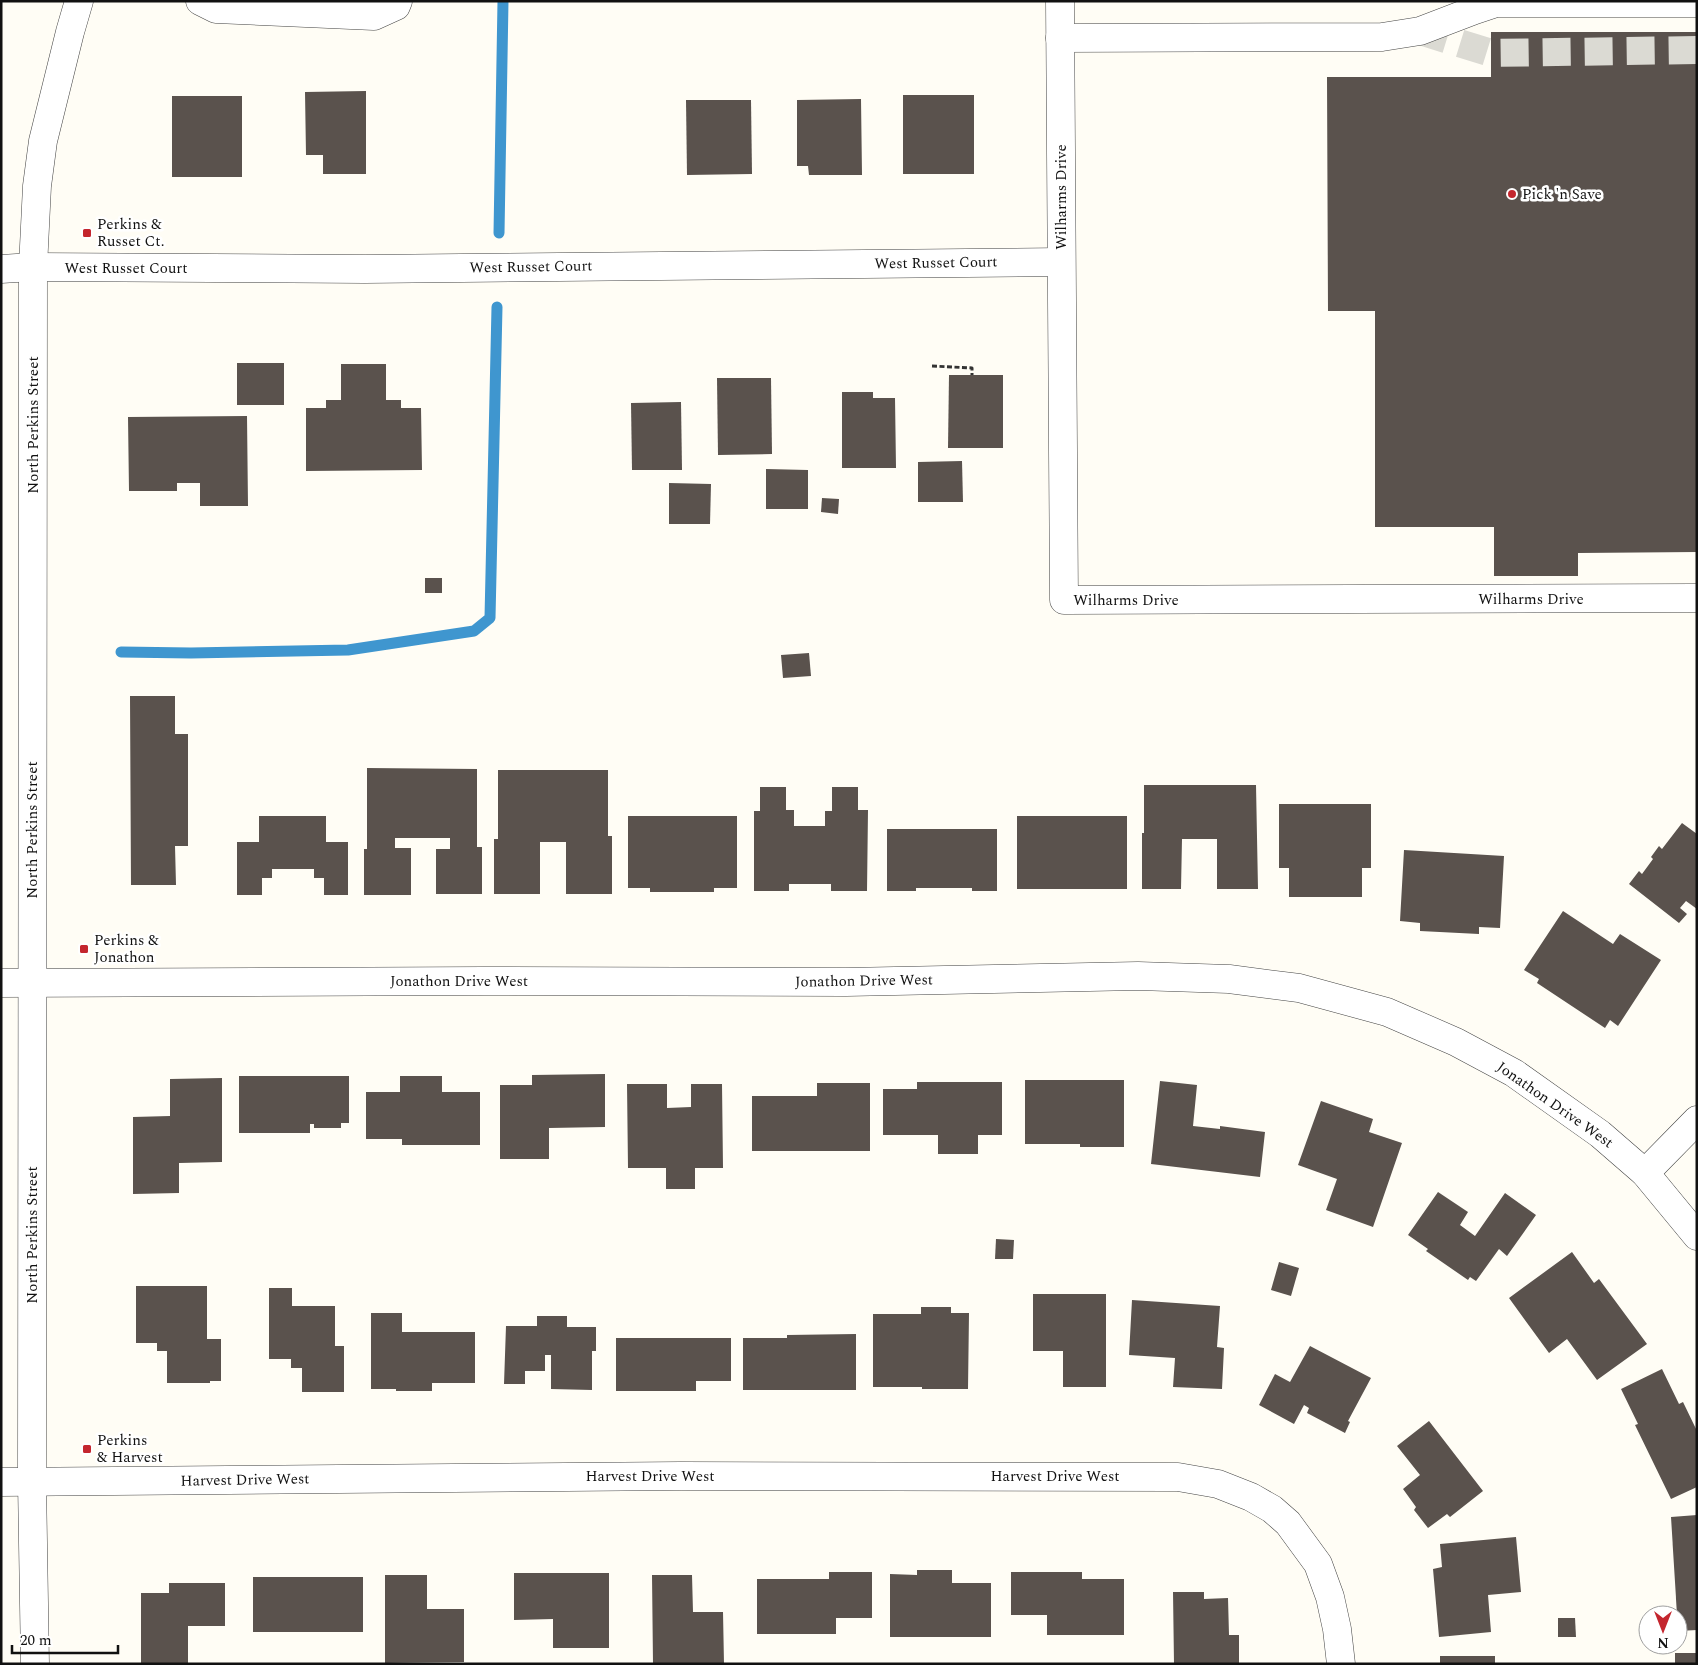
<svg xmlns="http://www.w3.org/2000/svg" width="1698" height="1665" font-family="Spectral,serif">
	<rect width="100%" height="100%" fill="#fffdf5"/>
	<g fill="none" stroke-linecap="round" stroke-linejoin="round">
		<g stroke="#3f96cf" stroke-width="11">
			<path d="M499 233 503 1"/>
			<path d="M121 652 191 653 348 650 474 631 490 618 497 307"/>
		</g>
	</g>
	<g fill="#5a524d">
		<path d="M1491 32H1697V552L1578 553V576H1494V527H1375V311H1328L1327 77H1491Z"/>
		<path d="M366 91V174H323V155H306L305 92Z"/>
		<rect x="903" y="95" width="71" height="79"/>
		<rect x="172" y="96" width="70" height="81"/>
		<path d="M861 99 862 175H809L808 166H797V100Z"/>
		<path d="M686 100H751L752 174 687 175Z"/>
		<rect x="237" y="363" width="47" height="42"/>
		<path d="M341 364H386V400H401V408H421L422 470 306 471V408H326V400H341Z"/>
		<path d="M949 375H1003V448H948Z"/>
		<path d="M717 378H771L772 454 718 455Z"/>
		<path d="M842 392H873V398H895L896 468H842Z"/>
		<path d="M681 402 682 470H632L631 403Z"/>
		<path d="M247 416 248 506H200V483H177V491H129L128 417Z"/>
		<path d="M962 461 963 502H918V462Z"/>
		<path d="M766 469 808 470V509H766Z"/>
		<path d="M669 483 711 484 710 524H669Z"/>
		<path d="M822 498 839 499 838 514 821 512Z"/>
		<rect x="425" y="578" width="17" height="15"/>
		<path d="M809 653 811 676 783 678 781 655Z"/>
		<path d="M130 696H175V734H188V846H175L176 885H131Z"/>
		<path d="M367 768 477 769V847H482V894H436V849H450V838H395V848H411V895H364V849H367Z"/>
		<path d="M498 770H608V836H612V894H566V842H540V894H494V839H498Z"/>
		<path d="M1144 785H1256L1258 889H1217V839H1182L1181 889H1142V833H1144Z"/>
		<path d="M760 787H786V810H794V826H825V811H832V787H858V810H868L867 891H831V884H789V891H754V811H760Z"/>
		<path d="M1279 804H1371V868H1362V897H1289V868H1279Z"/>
		<path d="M259 816H326V842H348V895H324V878H314V869H272V878H262V895H237V842H259Z"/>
		<path d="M628 816H737V888H714V892H650V888H628Z"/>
		<rect x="1017" y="816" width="110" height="73"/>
		<path d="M1682 823 1697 834V909L1686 901 1680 908 1687 914 1679 923 1629 884 1639 871 1642 874 1653 859 1651 857 1659 846 1662 849Z"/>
		<path d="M887 829H997V891H972V888H916V891H887Z"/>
		<path d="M1404 850 1504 856 1500 928 1479 927V934L1420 931V923L1400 921Z"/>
		<path d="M1563 911 1613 944 1620 934 1661 960 1618 1026 1610 1020 1605 1028 1537 983 1539 979 1524 970Z"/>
		<path d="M605 1074V1127L549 1128V1159H500V1085H532V1075Z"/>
		<path d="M239 1076H349V1123H341V1128H314V1124H310V1133H239Z"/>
		<path d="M400 1076H442V1092H480V1145H402V1139H366V1092H400Z"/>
		<path d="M222 1078V1162L179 1163V1193L133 1194V1117L170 1116V1079Z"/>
		<path d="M1025 1080H1124V1147H1080V1144H1025Z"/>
		<path d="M1160 1081 1197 1085 1193 1126 1220 1129V1126L1265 1132 1260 1177 1151 1164Z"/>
		<path d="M917 1082H1002V1135H978V1154H938V1135H883V1089H917Z"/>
		<path d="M817 1083H870V1151H752V1096H817Z"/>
		<path d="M627 1084H667V1108L691 1107V1084H722L723 1168H695V1189H666V1168H628Z"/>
		<path d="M1321 1101 1373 1119 1369 1132 1402 1143 1373 1227 1326 1210 1337 1179 1298 1165Z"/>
		<path d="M1438 1192 1468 1212 1460 1225 1475 1236 1505 1193 1536 1215 1507 1256 1499 1249 1476 1281 1470 1277 1468 1280 1426 1251 1428 1249 1408 1235Z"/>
		<path d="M996 1239 1014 1240 1013 1259H995Z"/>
		<path d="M1572 1252 1594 1283 1599 1279 1647 1344 1597 1380 1567 1339 1549 1353 1509 1298Z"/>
		<path d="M1279 1262 1299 1268 1291 1296 1271 1290Z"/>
		<path d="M136 1286H207V1339H221V1381H210V1383H167V1351H157V1343H136Z"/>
		<path d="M269 1288H292V1306H335V1346H344V1392H302V1368H291V1359H269Z"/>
		<path d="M1033 1294H1106V1387H1063V1351H1033Z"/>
		<path d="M1132 1300 1220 1306 1217 1347 1224 1348 1222 1389 1173 1387 1175 1358 1129 1355Z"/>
		<path d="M921 1307H951V1313H969L968 1389H922V1387H873V1314H921Z"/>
		<path d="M371 1313H402V1332H475V1383H432V1391H396V1389H371Z"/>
		<path d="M537 1316H567V1327H596V1351H592V1390L551 1389V1355H545V1371H525V1384H504L506 1326H537Z"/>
		<path d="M856 1334V1390H743V1338H787V1335Z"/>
		<path d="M616 1338H731V1381H696V1391H616Z"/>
		<path d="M1310 1346 1371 1378 1348 1421 1350 1422 1345 1433 1307 1413 1309 1408 1304 1405 1294 1424 1259 1405 1275 1374 1290 1382Z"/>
		<path d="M1662 1369 1679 1404 1683 1402 1697 1431V1487L1671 1499 1635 1425 1638 1424 1621 1389Z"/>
		<path d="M1429 1421 1483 1491 1450 1517 1447 1514 1428 1528 1414 1510 1416 1507 1403 1489 1420 1475 1397 1446Z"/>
		<path d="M1697 1515V1630L1678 1631 1671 1517Z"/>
		<path d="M1516 1537 1521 1592 1488 1595 1491 1632 1439 1637 1433 1569 1442 1567 1440 1544Z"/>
		<path d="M917 1570H952V1583H991V1637H890V1574L917 1575Z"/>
		<path d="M829 1572H872V1618H836V1634H757V1579H829Z"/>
		<path d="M1011 1572H1082V1579H1124V1635H1047V1615H1011Z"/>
		<path d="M514 1573H609V1648H553V1619L514 1620Z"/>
		<path d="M385 1575H427V1609H464V1662L385 1663Z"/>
		<path d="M652 1575H692L693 1612H723L724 1664H653Z"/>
		<rect x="253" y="1577" width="110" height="55"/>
		<path d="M169 1583H225V1626H188V1664H141V1593H169Z"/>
		<path d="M1173 1592H1204V1599L1228 1598 1229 1635H1239V1664H1174Z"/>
		<path d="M1558 1618H1575L1576 1637H1558Z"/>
		<rect x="1675" y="1653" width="22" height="11"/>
		<rect x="1440" y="1656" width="55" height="8"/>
	</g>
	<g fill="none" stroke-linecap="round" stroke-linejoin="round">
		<path stroke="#dbdad3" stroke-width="28" stroke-dasharray="28 14" stroke-linecap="butt" d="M1420 31 1491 53 1697 50"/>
		<defs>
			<g id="minor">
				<path d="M200 1 216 9 374 16 396 6 398 1"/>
				<path d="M1060 1 1064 600 1697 598"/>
				<path d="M1060 38 1382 37 1420 31 1475 10 1496 3H1697"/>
				<path d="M1 269 33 267 365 269 1061 262"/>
				<path d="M1 983 484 981 846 982 1138 976 1229 979 1299 988 1387 1012 1456 1042 1514 1073 1600 1134 1645 1173 1697 1236"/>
				<path d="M1645 1173 1697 1120"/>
				<path d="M1 1482 681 1476 1178 1477 1218 1484 1251 1497 1272 1509 1288 1523 1318 1564 1330 1597 1337 1629 1341 1664"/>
				<path d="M35 1664 32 1482 33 267 37 186 43 141 70 32 79 1"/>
			</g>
		</defs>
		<use href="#minor" stroke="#444" stroke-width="29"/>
		<path stroke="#333" stroke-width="3" stroke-dasharray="5 2.5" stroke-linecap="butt" d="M932 366 972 368V375"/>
		<use href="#minor" stroke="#fff" stroke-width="28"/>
	</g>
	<g fill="#c4262e" stroke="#fff" stroke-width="2">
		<circle cx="1512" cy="194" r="5"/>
		<rect x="82" y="228" width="10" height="10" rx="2.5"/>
		<rect x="79" y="944" width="10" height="10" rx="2.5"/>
		<rect x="82" y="1444" width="10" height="10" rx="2.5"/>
	</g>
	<g text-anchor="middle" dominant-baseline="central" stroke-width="5" stroke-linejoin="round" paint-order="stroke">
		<g font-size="15" fill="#111" stroke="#fff" text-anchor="start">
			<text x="1522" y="194">Pick 'n Save</text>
			<text x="97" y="224">Perkins &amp;<tspan x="97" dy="17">Russet Ct.</tspan></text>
			<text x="94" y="940">Perkins &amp;<tspan x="94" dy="17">Jonathon</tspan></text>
			<text x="97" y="1440">Perkins<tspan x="97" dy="17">&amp; Harvest</tspan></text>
		</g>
		<g font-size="15" fill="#111" stroke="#fff">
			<text transform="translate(1061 197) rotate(-90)">Wilharms Drive</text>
			<text transform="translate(936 263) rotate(-1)">West Russet Court</text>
			<text transform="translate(531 267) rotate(-1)">West Russet Court</text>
			<text x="126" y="268">West Russet Court</text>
			<text transform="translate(33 425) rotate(-90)">North Perkins Street</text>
			<text x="1531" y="599">Wilharms Drive</text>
			<text x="1126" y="600">Wilharms Drive</text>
			<text transform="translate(32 830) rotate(-90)">North Perkins Street</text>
			<text x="459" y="981">Jonathon Drive West</text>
			<text transform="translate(864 981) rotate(-1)">Jonathon Drive West</text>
			<text transform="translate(1555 1105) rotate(35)">Jonathon Drive West</text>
			<text transform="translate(32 1235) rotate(-90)">North Perkins Street</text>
			<text x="650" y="1476">Harvest Drive West</text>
			<text x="1055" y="1476">Harvest Drive West</text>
			<text transform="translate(245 1480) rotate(-1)">Harvest Drive West</text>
		</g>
	</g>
	<rect width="1698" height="1665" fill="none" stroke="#111111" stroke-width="5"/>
	<g transform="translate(1663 1630) rotate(180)"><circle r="24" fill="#ffffff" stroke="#a0a0a0"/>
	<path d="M0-4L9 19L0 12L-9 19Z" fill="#c4262e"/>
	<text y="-8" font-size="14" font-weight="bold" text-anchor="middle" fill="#111111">N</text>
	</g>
	<path d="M12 1645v8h106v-8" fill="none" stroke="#111111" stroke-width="2.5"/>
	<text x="20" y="1645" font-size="15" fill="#111111" stroke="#ffffff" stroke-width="4" paint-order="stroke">20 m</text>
</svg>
